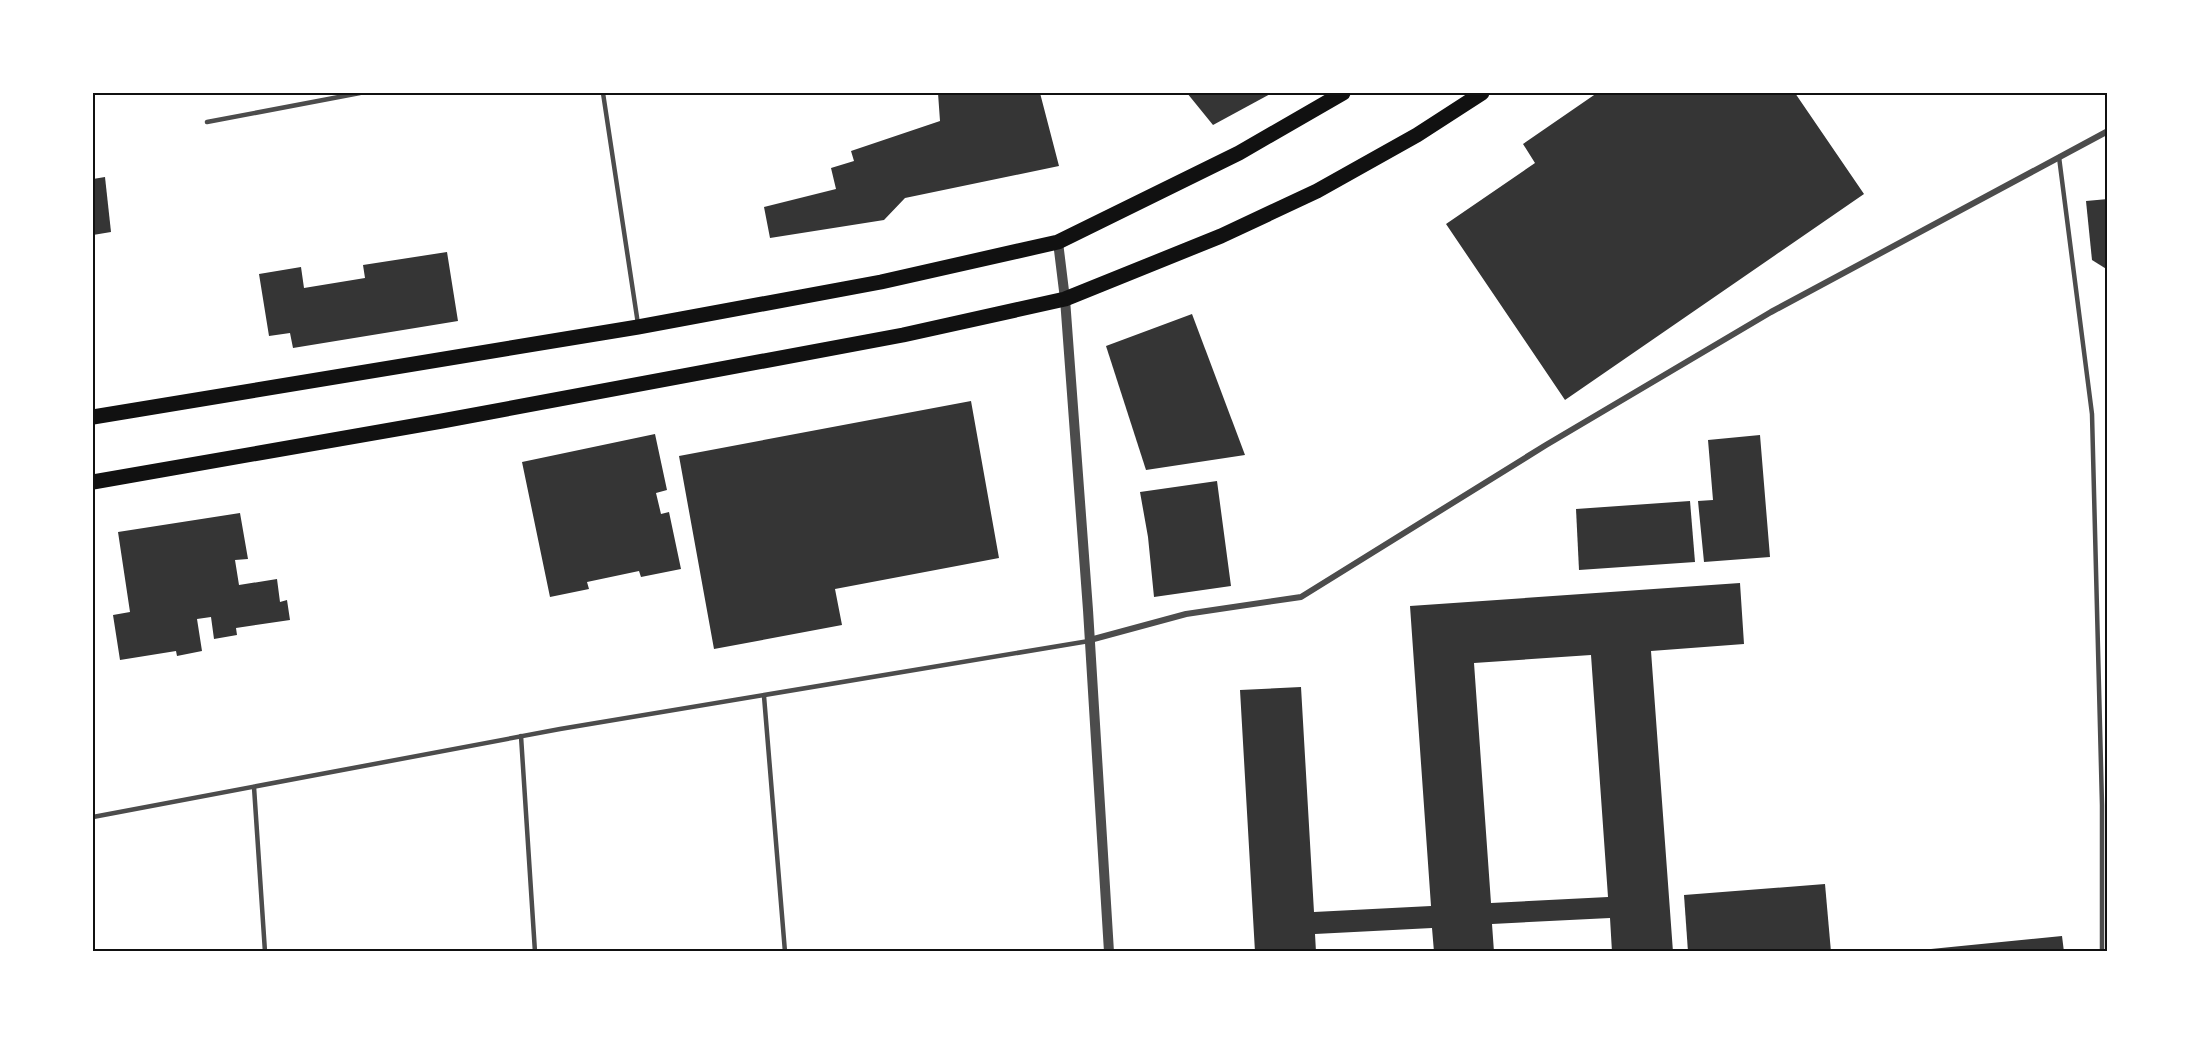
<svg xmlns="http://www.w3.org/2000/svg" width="2201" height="1045" font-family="'Roboto Condensed',sans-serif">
	<rect width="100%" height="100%" fill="#fff"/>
	<g fill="#353535" fill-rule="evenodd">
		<path d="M938 93H1040L1059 166 905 198 884 220 770 238 764 207 836 189 831 168 854 161 851 151 940 121Z"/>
		<path d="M1187 93H1272L1213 125Z"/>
		<path d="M1597 93H1795L1864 194 1565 400 1446 224 1535 163 1523 144Z"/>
		<path d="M105 177 111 232 93 235V179Z"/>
		<path d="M2108 199V270L2092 260 2086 201Z"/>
		<path d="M447 252 458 321 293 348 290 333 269 336 259 274 301 267 304 288 365 278 363 265Z"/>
		<path d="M1192 314 1245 455 1146 470 1106 346Z"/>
		<path d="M971 401 999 558 835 589 842 625 714 649 679 456Z"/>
		<path d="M655 434 667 490 656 493 661 514 669 512 681 569 641 577 639 571 587 582 589 589 550 597 522 462Z"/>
		<path d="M1760 435 1770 557 1704 562 1698 501 1713 500 1708 440Z"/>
		<path d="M1217 481 1231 586 1154 597 1148 537 1140 492Z"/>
		<path d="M1690 501 1695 562 1579 570 1576 509Z"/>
		<path d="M240 513 248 559 235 560 239 585 277 579 280 602 287 600 290 620 236 628 237 635 214 639 211 617 197 619 202 651 177 656 176 651 120 660 113 615 130 612 118 532Z"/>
		<path d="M1740 583 1744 644 1651 651 1673 952H1612L1610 918 1492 924 1494 952H1434L1432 928 1315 934 1316 952H1255L1240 690 1301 687 1314 912 1431 906 1410 606ZM1591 655 1608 897 1491 903 1474 663Z"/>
		<path d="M1825 884 1831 952H1688L1684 895Z"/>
		<path d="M2062 936 2064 952H1932L1931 949Z"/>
	</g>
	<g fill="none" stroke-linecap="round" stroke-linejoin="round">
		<g stroke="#4c4c4c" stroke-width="4.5">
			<path d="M603 93 638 324"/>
			<path d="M207 122 360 93"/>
			<path d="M2059 157 2092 414 2102 805V952"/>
			<path d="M764 696 785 952"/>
			<path d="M521 736 535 952"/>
			<path d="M254 787 265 952"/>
			<path d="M93 817 560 729 1089 641"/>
		</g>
		<path stroke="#4c4c4c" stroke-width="6" d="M1090 640 1186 614 1301 597 1546 445 1771 312 2108 131"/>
		<path stroke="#4c4c4c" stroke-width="10" d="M1058 242 1065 299 1088 610 1109 952"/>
		<g stroke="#111" stroke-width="15">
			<path d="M93 417 638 327 881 282 1058 242 1239 153 1343 93"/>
			<path d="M93 482 442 421 903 335 1065 299 1221 236 1317 191 1417 135 1482 93"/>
		</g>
	</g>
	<rect width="2201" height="1045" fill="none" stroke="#ffffff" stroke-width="189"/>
	<rect x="94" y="94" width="2012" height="856" fill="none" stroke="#111" stroke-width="2"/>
</svg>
